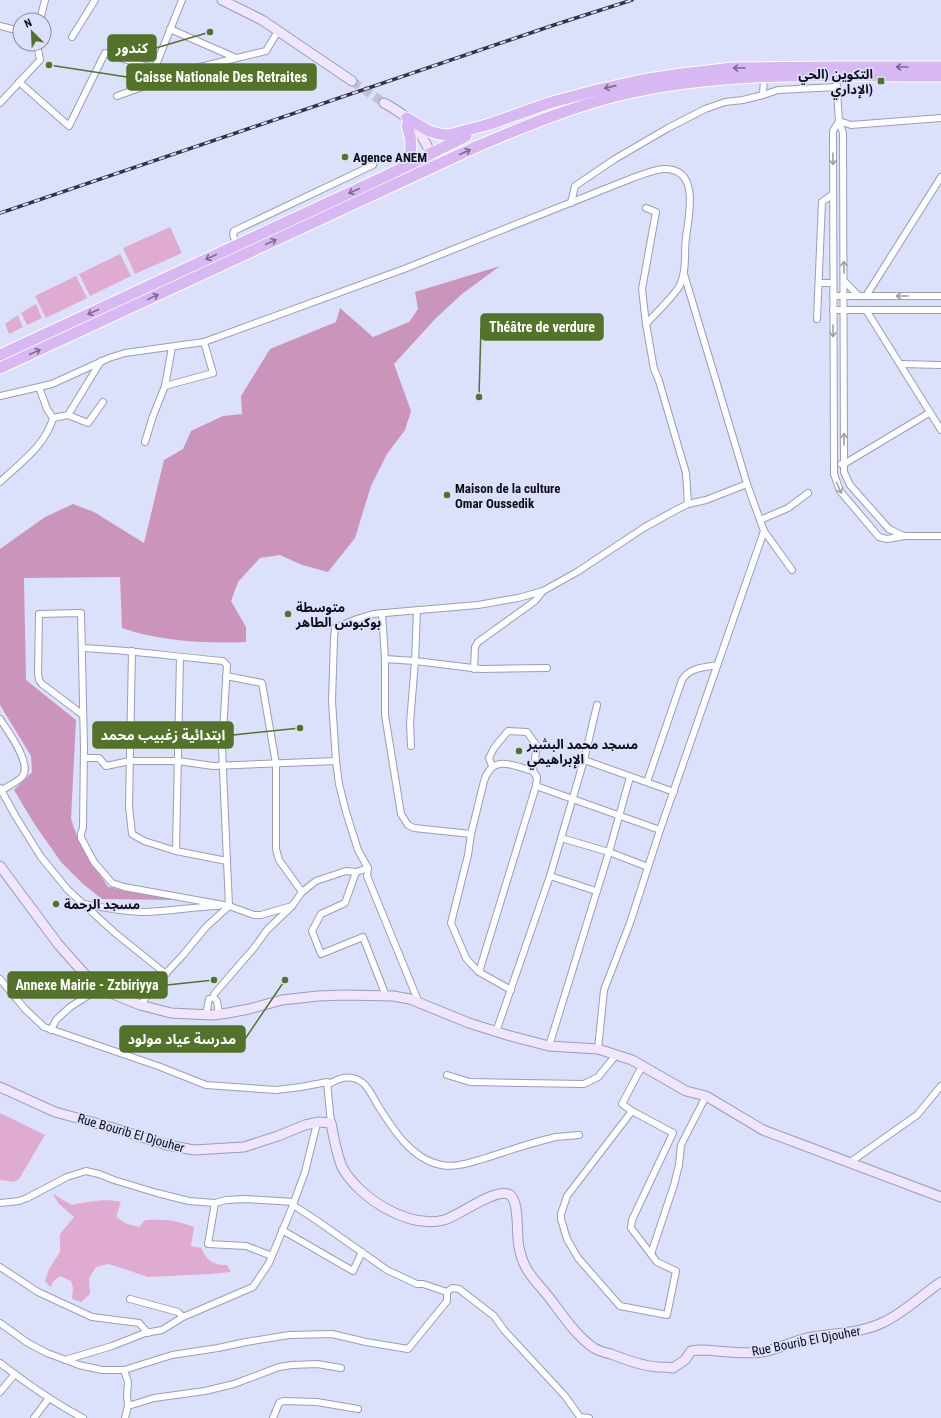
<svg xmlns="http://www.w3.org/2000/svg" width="941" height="1418" font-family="'Roboto Condensed','Noto Sans Arabic',sans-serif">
	<rect width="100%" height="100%" fill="#dce1fb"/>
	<g fill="#e0abd0">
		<path d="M170 227 182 253 135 274 123 248Z"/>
		<path d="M120 254 131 276 90 296 79 274Z"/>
		<path d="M76 276 87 298 46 318 35 296Z"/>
		<path d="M36 304 42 318 27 325 21 313Z"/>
		<path d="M18 315 23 327 9 334 5 324Z"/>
		<path d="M0 1113 45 1135 19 1179 14 1182 0 1180Z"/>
		<path d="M53 1194 72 1205C87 1202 105 1198 121 1202L116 1217 127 1224 139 1227 145 1220C164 1219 176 1220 194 1227L191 1246 201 1248C208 1261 212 1265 227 1265L231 1272 210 1274 148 1277 109 1264 96 1267 89 1278 90 1294 81 1302 72 1299 73 1288 71 1281 60 1276 54 1281 50 1287 45 1281 49 1269 60 1252V1234L74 1217 58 1203Z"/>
	</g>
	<path fill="#cb95bb" d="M500 266 462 294 436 318 394 364 411 411 405 430 387 454 371 486 355 538 328 572 302 565 280 555 260 558 238 582 231 601 246 627V642C206 644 159 641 122 628L120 577 24 578 26 680 76 720 71 819 79 842 108 887 181 900 102 899 83 884 61 862 35 825 14 790 32 772 31 756 0 705V549L45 517 73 504 94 512 144 543 164 460 183 449 191 431 223 416 242 414 241 396 270 349 336 322 340 308 373 337 409 322 418 309 415 292Z"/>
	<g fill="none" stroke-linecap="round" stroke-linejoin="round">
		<path stroke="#bdc1d9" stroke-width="9" stroke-dasharray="9 4.5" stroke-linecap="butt" d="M352 81 384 103"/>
		<defs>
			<g id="minor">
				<path d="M40 20 45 0"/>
				<path d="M0 26 20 31"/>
				<path d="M170 29 236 58"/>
				<path d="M72 37 95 0"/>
				<path d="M836 76 839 121 843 133 844 472 850 485 889 529 904 536"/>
				<path d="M151 78 167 75 266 51 278 31"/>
				<path d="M19 82 69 126 105 53 155 69"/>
				<path d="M763 95 778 90 837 87"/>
				<path d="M117 96 148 85 182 0"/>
				<path d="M0 103 40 60 37 44"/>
				<path d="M839 121 833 131 834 474 840 491 879 537 887 539 905 536H941"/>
				<path d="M839 121 851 125 941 118"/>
				<path d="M571 203 575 186 615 159 668 128 705 109 725 102 743 100 763 95 764 77"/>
				<path d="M646 208 656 212 642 289 646 324 654 369 659 381 686 473 688 504"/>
				<path d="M237 245 233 235 234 231 373 165"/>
				<path d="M844 281 859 296"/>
				<path d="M819 283H833"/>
				<path d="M833 296H941"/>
				<path d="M866 296 941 177"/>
				<path d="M833 310H941"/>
				<path d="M866 310 941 430"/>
				<path d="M817 319 822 202 833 194"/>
				<path d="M901 364 941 365"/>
				<path d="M165 386 213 373 204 342"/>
				<path d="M0 396 52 384 109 358 125 353 204 342 404 269 635 177C645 174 655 169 665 169 700 169 689 215 686 237 684 253 687 270 680 285 676 294 654 315 646 324"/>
				<path d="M68 415 88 423 103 402"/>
				<path d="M53 418 68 415 101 361"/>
				<path d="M145 442 153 416 165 386 172 347"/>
				<path d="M841 464H844L929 413"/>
				<path d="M0 482C19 464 46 445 53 418L47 409 39 387"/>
				<path d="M760 520 788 508 808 493"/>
				<path d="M764 531 792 570"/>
				<path d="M382 613 385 659V715L401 814 408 825 414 828 471 834"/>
				<path d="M83 648C130 650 176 657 223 661L227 665 222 748 229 906"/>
				<path d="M132 651 129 806 132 834 144 841 176 851 227 861"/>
				<path d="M385 659 415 661 481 669 547 668"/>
				<path d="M474 669 475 647 478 642 535 601 543 591"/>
				<path d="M226 676 262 683 276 764V849L279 860 302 892"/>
				<path d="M83 715 42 684 39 680 38 673 39 614 81 613 84 748 83 828 81 833V838L94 862 112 883 124 887 229 906 254 915H261L292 906"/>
				<path d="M0 719C7 730 33 764 22 777 17 782 8 786 1 791"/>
				<path d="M411 746 410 723 415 661 417 610"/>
				<path d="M84 758H99L106 766 130 761H178L213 766 336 761"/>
				<path d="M584 760 597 705"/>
				<path d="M492 766 489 758 494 748 508 731 527 732 537 746 533 771"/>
				<path d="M647 782 682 680C690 667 703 668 717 665"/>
				<path d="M536 786 660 830"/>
				<path d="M0 788 16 817 41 857 68 890 115 933 166 974"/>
				<path d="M561 838 609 852 648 867"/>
				<path d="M176 851 180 657"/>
				<path d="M356 872 345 903 321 914 312 931 321 954 363 937 386 996"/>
				<path d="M550 876 596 891"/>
				<path d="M84 904C105 908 125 912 146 912 170 911 194 907 218 906"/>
				<path d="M479 972 536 786 537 777 533 771C511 765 493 754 484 781L471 834 468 855 451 923 466 958 472 965 479 972 511 990"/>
				<path d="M0 979 25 1009 44 1027 158 1066 206 1085 276 1090 301 1087 327 1082 331 1123"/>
				<path d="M419 1003 367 876 368 868 358 850 346 812 339 784 336 761 332 701 334 639 335 628 357 619 373 614 478 605 518 598 543 591 577 572 645 527 676 510 688 504 706 500 747 484"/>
				<path d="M141 1005 152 988 183 955 206 927 229 906"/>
				<path d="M219 1014 217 1001 213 997 215 993 254 948 267 930 292 906 302 892 316 881 346 871 356 872 368 868"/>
				<path d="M206 1015 209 999"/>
				<path d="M51 1030 56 1020 70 1007 100 988"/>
				<path d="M496 1032 550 876 584 760 674 792"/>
				<path d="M549 1046 609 852 630 777"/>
				<path d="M598 1049 604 990 630 923 660 830 764 531 747 484 684 274"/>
				<path d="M447 1075 470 1082 584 1084 598 1077 616 1055"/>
				<path d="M327 1085C336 1080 345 1075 356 1079 366 1082 372 1095 377 1104 392 1128 411 1159 441 1165 456 1168 471 1162 486 1158 505 1152 524 1145 544 1140L556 1137 579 1135"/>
				<path d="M632 1111 673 1133 632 1220 631 1228 657 1262 676 1271 667 1315 620 1306 578 1258 567 1239 561 1219V1214L567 1196 632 1111 622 1104 642 1066"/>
				<path d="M849 1163 917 1115 941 1086"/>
				<path d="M0 1203 19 1201 27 1198 67 1177 86 1171 99 1174 114 1180 157 1193 189 1201 215 1203 226 1200 245 1199 294 1202"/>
				<path d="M215 1203 208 1244 246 1246 272 1256"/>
				<path d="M293 1205 316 1220 387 1270 417 1284H423L447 1292"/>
				<path d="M282 1230 353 1271 362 1252"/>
				<path d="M651 1254 674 1185 679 1165 681 1145 706 1096"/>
				<path d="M0 1267 38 1292 92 1317 139 1323 148 1333"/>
				<path d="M447 1292 452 1288 459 1289 494 1316 504 1330 565 1396 580 1417 589 1418"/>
				<path d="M130 1299 178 1312 183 1317"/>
				<path d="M0 1323 28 1343 47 1353 79 1365 102 1370H124L172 1355 218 1348 246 1342 289 1335 332 1334 366 1342 408 1349 447 1301V1292"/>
				<path d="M65 1360 112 1346 145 1333 162 1330 183 1317 253 1287 269 1263 291 1210 305 1172 317 1123"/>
				<path d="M0 1363C26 1383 54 1403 83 1418"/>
				<path d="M124 1370 128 1382 127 1396 128 1406 125 1418"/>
				<path d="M0 1392 15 1374"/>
				<path d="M128 1406 154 1398 205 1391 234 1384 279 1367 292 1365 317 1364 341 1368"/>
				<path d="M34 1418 49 1398"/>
				<path d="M273 1418 279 1403 283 1401 317 1402 358 1409"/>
			</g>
			<g id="secondary">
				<path d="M222 0 262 20 352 81"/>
				<path d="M384 103C392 107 399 112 406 117 414 125 434 150 430 161L416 169"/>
				<path d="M0 866 58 944 89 979 106 991 140 1005 171 1013 212 1015 228 1013 249 1009 282 1000 318 996 344 995 393 996 410 999 469 1023 507 1035 549 1046 598 1049 632 1060 686 1091 706 1096 763 1130 941 1197"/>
				<path d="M0 1087 55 1112 110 1127 167 1145 194 1150 244 1147 278 1136 305 1125 319 1122 331 1123C333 1134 338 1157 342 1167 359 1198 408 1229 444 1220 459 1216 497 1186 510 1195 520 1202 516 1235 519 1247 523 1270 534 1279 548 1296 562 1314 575 1335 594 1348 599 1351 606 1353 611 1354 626 1360 642 1366 658 1367 663 1367 668 1367 673 1368L685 1360 691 1351 698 1350C719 1350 741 1355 762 1352 779 1349 795 1340 812 1337 837 1333 863 1333 886 1321 906 1311 923 1294 941 1282"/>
			</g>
			<g id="trunk">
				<path d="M407 118 429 131 439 134 449 135 490 124 549 103 597 90 642 80 681 74 733 68 832 67H941"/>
				<path d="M405 166C413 153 412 139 407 126"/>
				<path d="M0 355 388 175 466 136"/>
				<path d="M0 368 478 146C525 126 574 106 624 94 727 70 835 76 941 76"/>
			</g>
		</defs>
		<use href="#minor" stroke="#989dbb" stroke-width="8"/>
		<use href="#secondary" stroke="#989dbb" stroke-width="11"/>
		<use href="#trunk" stroke="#fff" stroke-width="13"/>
		<use href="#minor" stroke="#fff" stroke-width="6"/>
		<use href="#secondary" stroke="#f0e5fa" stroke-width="9"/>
		<use href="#trunk" stroke="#d7b8f3" stroke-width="11"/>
		<defs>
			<path id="rail" d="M0 213 557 24 632 0"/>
		</defs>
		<use href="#rail" stroke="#323442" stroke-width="3.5"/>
		<use href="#rail" stroke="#dce1fb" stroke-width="2" stroke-dasharray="6" stroke-linecap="butt"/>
	</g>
	<defs><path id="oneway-shaft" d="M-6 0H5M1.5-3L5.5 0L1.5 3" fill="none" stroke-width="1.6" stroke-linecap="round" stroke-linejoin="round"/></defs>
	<g stroke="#7c6b90">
		<use href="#oneway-shaft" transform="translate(902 67) rotate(-180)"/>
		<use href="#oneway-shaft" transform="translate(739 68) rotate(178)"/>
		<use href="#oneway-shaft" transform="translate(610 87) rotate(167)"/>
		<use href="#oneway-shaft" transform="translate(465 152) rotate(-24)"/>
		<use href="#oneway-shaft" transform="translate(354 191) rotate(155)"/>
		<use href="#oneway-shaft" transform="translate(271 242) rotate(-25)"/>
		<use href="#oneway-shaft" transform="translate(211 257) rotate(155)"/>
		<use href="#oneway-shaft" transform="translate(153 297) rotate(-25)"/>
		<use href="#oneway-shaft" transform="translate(93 312) rotate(155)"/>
		<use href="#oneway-shaft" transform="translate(35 352) rotate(-25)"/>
	</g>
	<g stroke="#9e9ea3">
		<use href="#oneway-shaft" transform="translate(833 159) rotate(90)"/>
		<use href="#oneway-shaft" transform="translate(844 267) rotate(-91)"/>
		<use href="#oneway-shaft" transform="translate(902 296) rotate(-180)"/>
		<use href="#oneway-shaft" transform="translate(833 331) rotate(90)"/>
		<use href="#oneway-shaft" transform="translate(844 439) rotate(-90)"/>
		<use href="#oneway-shaft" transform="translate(839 488) rotate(66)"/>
	</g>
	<g fill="#53732a" stroke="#dce1fb" stroke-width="1.5">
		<rect x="877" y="77" width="8" height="8" rx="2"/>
		<circle cx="345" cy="157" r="4"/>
		<circle cx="447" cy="495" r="4"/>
		<circle cx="288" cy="614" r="4"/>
		<circle cx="519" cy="751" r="4"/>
		<circle cx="56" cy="904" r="4"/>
	</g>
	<g text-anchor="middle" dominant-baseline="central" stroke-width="3.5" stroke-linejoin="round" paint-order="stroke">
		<g font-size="13" font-weight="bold" fill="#0c0d18" stroke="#dce1fb" text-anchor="start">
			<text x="873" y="74" text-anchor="end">التكوين (الحي<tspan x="873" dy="15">الإداري)</tspan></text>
			<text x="353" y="157">Agence ANEM</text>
			<text x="455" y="488">Maison de la culture<tspan x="455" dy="15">Omar Oussedik</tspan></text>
			<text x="296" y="607">متوسطة<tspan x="296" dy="15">بوكبوس الطاهر</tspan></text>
			<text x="527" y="744">مسجد محمد البشير<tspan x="527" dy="15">الإبراهيمي</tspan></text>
			<text x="64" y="904">مسجد الرحمة</text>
		</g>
		<g font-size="13" fill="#0c0d18" stroke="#dce1fb">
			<text transform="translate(131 1133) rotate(16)">Rue Bourib El Djouher</text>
			<text transform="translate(806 1341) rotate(-11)">Rue Bourib El Djouher</text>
		</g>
	</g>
	<path fill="none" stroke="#53732a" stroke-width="1.5" d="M210 32L156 48M49 65L127 77M479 397L481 327M300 728L233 735M214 980L167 985M285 980L245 1039"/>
	<g fill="#53732a" stroke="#dce1fb" stroke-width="1.5">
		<circle cx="210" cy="32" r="4"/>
		<circle cx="49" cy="65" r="4"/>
		<circle cx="479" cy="397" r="4"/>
		<circle cx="300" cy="728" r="4"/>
		<circle cx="214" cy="980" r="4"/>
		<circle cx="285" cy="980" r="4"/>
	</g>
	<g fill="#53732a" stroke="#53732a" stroke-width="1.5">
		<rect x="108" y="35" width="48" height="26" rx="4"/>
		<rect x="127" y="64" width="189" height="26" rx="4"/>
		<rect x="481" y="314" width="122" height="26" rx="4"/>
		<rect x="93" y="722" width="140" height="26" rx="4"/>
		<rect x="8" y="972" width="159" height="26" rx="4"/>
		<rect x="120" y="1026" width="125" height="26" rx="4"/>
	</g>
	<g font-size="14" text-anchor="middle" font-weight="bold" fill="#fff">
		<text x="132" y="53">كندور</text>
		<text x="221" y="82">Caisse Nationale Des Retraites</text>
		<text x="542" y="332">Théâtre de verdure</text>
		<text x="163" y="740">ابتدائية زغبيب محمد</text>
		<text x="87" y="990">Annexe Mairie - Zzbiriyya</text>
		<text x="182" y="1044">مدرسة عياد مولود</text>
	</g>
	<g transform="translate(32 32) rotate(336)"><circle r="19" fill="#dce1fb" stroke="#898ca0"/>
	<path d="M0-3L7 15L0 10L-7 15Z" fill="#53732a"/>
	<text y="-6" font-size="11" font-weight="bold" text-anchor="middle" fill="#0c0d18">N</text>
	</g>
</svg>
